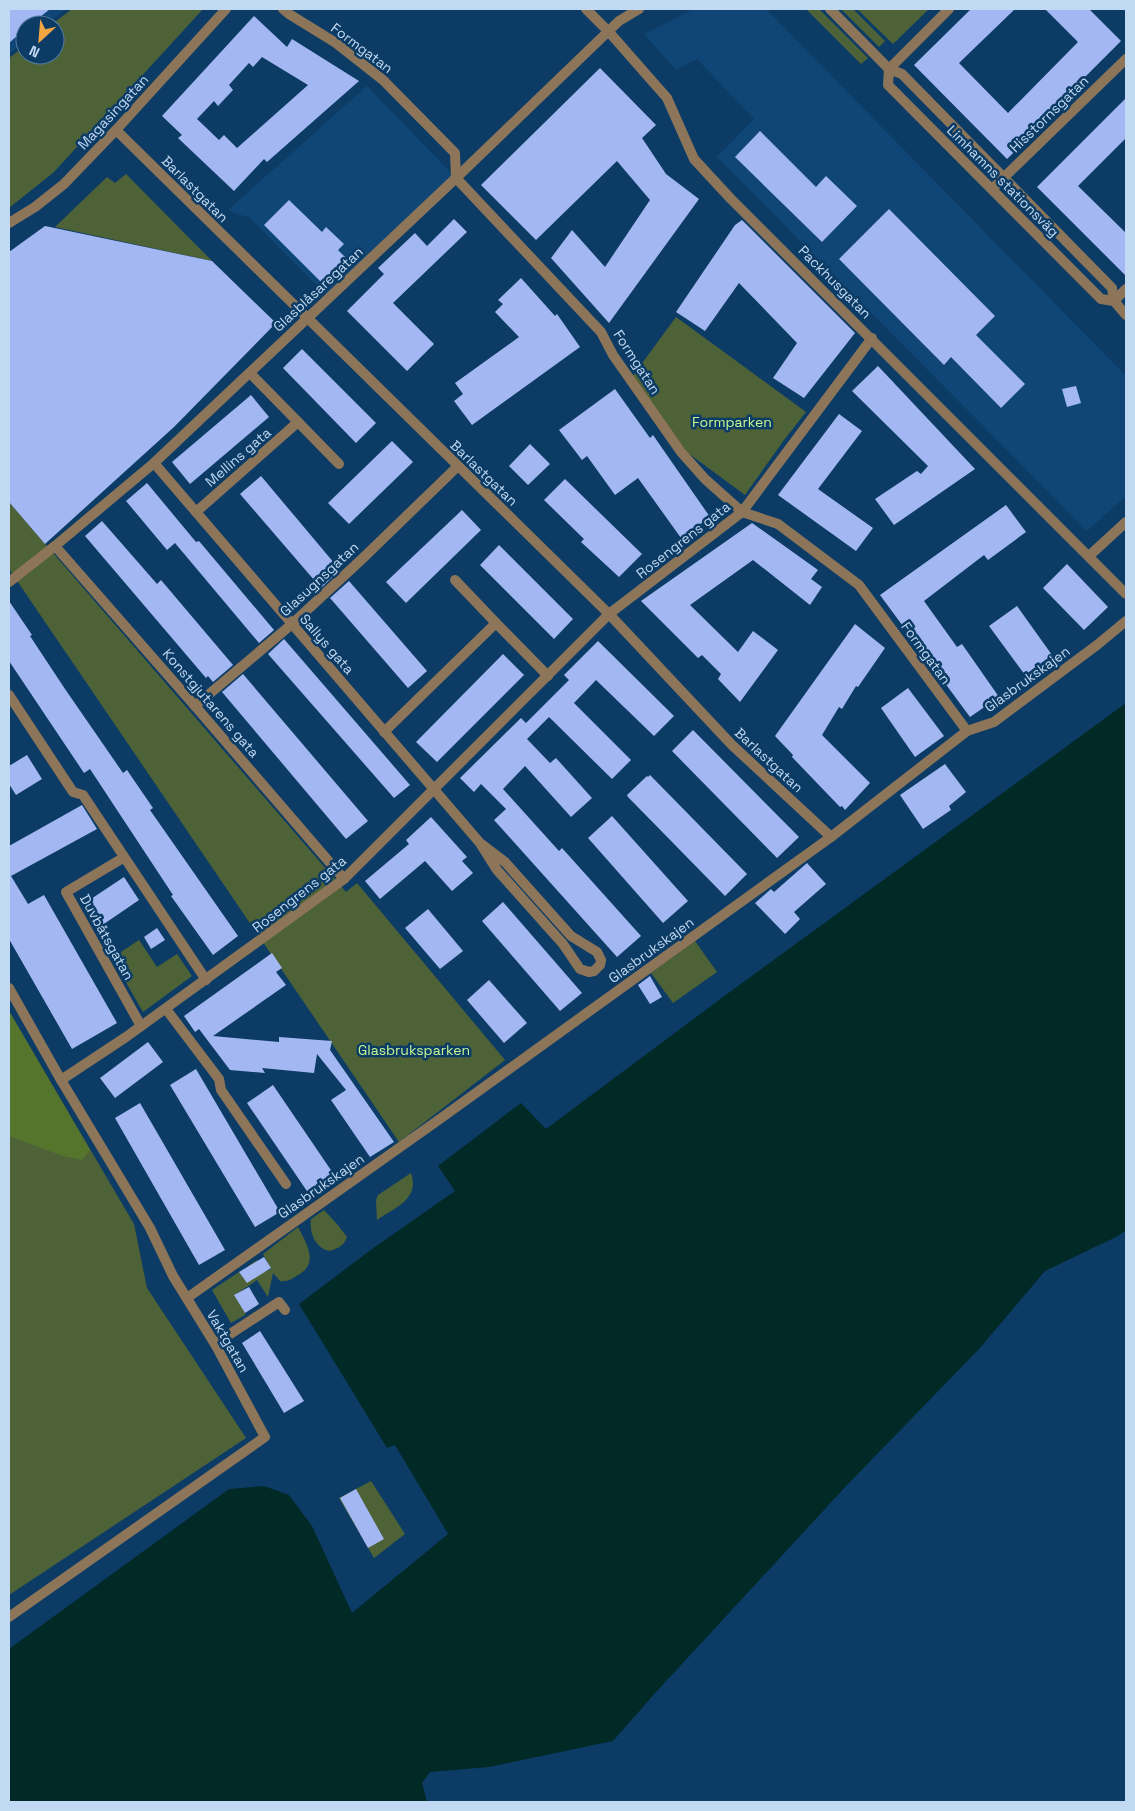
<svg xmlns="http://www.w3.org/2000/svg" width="1135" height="1811" font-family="'Space Grotesk',sans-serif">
	<rect width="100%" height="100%" fill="#0c3c65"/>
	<g fill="#0f4675">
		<path d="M9 9H66L45 25H25V41L9 54Z"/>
		<path d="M694 9H766L1126 376V496L1087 531 717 157 754 119 697 59 676 70 644 34Z"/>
		<path d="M367 86 456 178 329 298 249 217 233 213 229 209Z"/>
	</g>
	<g fill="#4e6237">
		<path d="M72 9H203L54 172 9 208V58L25 46V55H55V25H51Z"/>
		<path d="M806 9H819L868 58 861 64Z"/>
		<path d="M841 9H853L885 41 879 47Z"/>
		<path d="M857 9H929L893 44Z"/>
		<path d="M126 174 212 261 55 227 107 177 115 183Z"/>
		<path d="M676 317 806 412 784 440 745 495 688 453 632 377Z"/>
		<path d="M9 502 346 892 357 883 505 1060 399 1142 9 569Z"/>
		<path d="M139 940 157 967 177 954 192 976 143 1012 112 958Z"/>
		<path d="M695 941 717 972 673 1003 651 973Z"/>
		<path d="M9 1011 134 1224 147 1288 246 1438 9 1595Z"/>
		<path d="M411 1173C420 1199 396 1207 377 1220L376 1200 378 1195Z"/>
		<path d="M324 1210 337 1224 347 1237C344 1246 337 1249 329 1251 315 1248 309 1232 311 1219Z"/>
		<path d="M298 1227C307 1244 319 1264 298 1275 292 1279 287 1282 280 1281L273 1273 268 1297 257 1280 235 1295 245 1313V1315L231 1323 212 1290 239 1272 244 1279 253 1273 248 1266 257 1260 264 1272 271 1269 263 1254Z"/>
		<path d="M371 1481 405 1534 374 1558 339 1498Z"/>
	</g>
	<path fill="#55752c" d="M9 1011 90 1150 82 1160 63 1156 9 1136Z"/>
	<path fill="#012926" d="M1126 703V1230L1118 1236 1045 1271 979 1349 848 1484 657 1691 613 1741 489 1767 430 1772 422 1783 427 1802H9V1649L229 1489 264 1486 289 1495 312 1526 352 1613 448 1534 395 1445 387 1448 299 1304 372 1249 455 1191 438 1166 521 1103 546 1129 723 997Z"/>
	<g fill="#a3b8f2" fill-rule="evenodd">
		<path d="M9 9H50L30 25H25V29L9 43Z"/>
		<path d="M971 9H1015L959 63 1008 113 1078 42 1045 9H1089L1121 41 1044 118 1046 120 1007 159 914 65Z"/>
		<path d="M254 16 287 47 292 39 359 81 267 162 264 159 234 191 178 138 182 135 162 116ZM262 57 308 85 237 148 224 135 219 140 197 119 214 101 218 106 233 90 229 85 249 63 253 67Z"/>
		<path d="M600 68 656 125 642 138 666 174 699 199 609 323 551 258 572 230 605 267 650 200 617 161 536 240 481 185Z"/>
		<path d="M1126 98V138L1078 186 1126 233V276L1037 187Z"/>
		<path d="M760 131 816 187 826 176 857 206 822 242 735 157Z"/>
		<path d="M289 200 322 232 326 227 344 244 338 250 346 258 322 283 264 225Z"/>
		<path d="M889 209 995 316 976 335 1025 384 1001 408 951 357 944 365 839 259Z"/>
		<path d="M454 219 467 232 393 303 434 344 407 371 347 311 384 274 378 268 415 233 427 246Z"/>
		<path d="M742 220 855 333 804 398 773 378 797 343 739 283 705 331 676 312 735 225Z"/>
		<path d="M45 226 212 261 276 323 174 427 45 544 9 502V252Z"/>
		<path d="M521 278 555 316 557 314 580 347 472 425 454 401 463 394 455 383 519 337 495 312 503 304 498 300Z"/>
		<path d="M302 349 376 423 356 443 283 368Z"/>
		<path d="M878 366 975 469 894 525 875 499 917 471 921 474 928 466 852 391Z"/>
		<path d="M1076 386 1081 403 1067 407 1062 389Z"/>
		<path d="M615 389 650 438 653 435 710 517 681 538 638 478 615 495 587 456 582 460 559 430Z"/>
		<path d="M251 395 269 417 190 484 172 462Z"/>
		<path d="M839 414 862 431 818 489 873 528 856 551 778 495Z"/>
		<path d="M392 441 413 462 349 524 328 503Z"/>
		<path d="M530 444 550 464 528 485 509 466Z"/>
		<path d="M261 476 340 570 321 588 240 494Z"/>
		<path d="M565 479 642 554 619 577 581 542 584 539 544 500Z"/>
		<path d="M147 483 196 542 199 541 274 630 259 643 175 543 167 550 126 501Z"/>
		<path d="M1006 505 1026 532 988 560 984 555 924 601 957 647 962 644 999 697 970 717 880 595Z"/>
		<path d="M462 510 481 530 406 603 386 582Z"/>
		<path d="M102 521 157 584 161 580 233 665 213 682 208 676 206 678 85 536Z"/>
		<path d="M752 523 818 570 811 579 822 587 810 605 753 560 690 605 738 652 753 631 778 650 740 702 718 679 721 674 702 655 698 658 641 601Z"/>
		<path d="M499 545 573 619 554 639 480 565Z"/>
		<path d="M1067 564 1108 607 1084 630 1043 588Z"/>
		<path d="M349 581 427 671 408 688 330 598Z"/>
		<path d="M9 601 32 635 30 636 65 689 123 773 127 770 153 808 150 810 238 936 213 955 171 896 173 895 90 769 84 773 9 661Z"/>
		<path d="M1017 606 1052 655 1025 675 989 626Z"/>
		<path d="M855 624 885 648 858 687 856 686 842 709 839 707 822 735 870 783 845 810 842 806 840 807 792 757 793 755 775 736Z"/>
		<path d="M284 639 410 785 394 798 268 654Z"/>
		<path d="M598 641 674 716 654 736 596 680 574 703 631 760 612 779 549 717 527 739 550 763 556 758 592 798 571 817 525 766 503 789 559 851 562 848 641 936 617 957 494 820 506 809 481 784 474 792 460 778 521 718 526 723 569 680 564 675Z"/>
		<path d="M503 654 524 675 437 762 416 742Z"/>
		<path d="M243 674 368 821 346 839 222 692Z"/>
		<path d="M908 688 944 736 915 757 881 708Z"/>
		<path d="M693 730 799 837 777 858 672 751Z"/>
		<path d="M27 755 42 779 16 795 9 784V766Z"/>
		<path d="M945 764 966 792 949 806 951 810 923 829 900 795Z"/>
		<path d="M650 775 747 874 725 896 628 797 627 795 647 776 648 777Z"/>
		<path d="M82 805 97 829 11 876 28 904 44 895 117 1023 72 1049 9 939V846Z"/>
		<path d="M612 816 688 901 663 923 588 838Z"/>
		<path d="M431 817 467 857 462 861 473 873 452 891 425 861 380 899 365 881 409 844 406 840Z"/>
		<path d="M807 863 826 884 794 912 800 919 785 934 755 903 771 889 774 892Z"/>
		<path d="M124 877 139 900 101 926 85 903Z"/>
		<path d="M503 902 582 993 560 1011 482 921Z"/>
		<path d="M428 909 463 951 440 969 405 928Z"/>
		<path d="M157 928 165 940 151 949 144 937Z"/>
		<path d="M272 953 282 968 276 972 286 985 213 1036 279 1042V1037L332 1041 330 1050 394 1142 370 1157 331 1100 346 1090 317 1054 314 1073 262 1068 265 1073 230 1070 199 1029 195 1032 184 1016Z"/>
		<path d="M650 976 662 997 650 1004 638 985Z"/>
		<path d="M489 980 527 1023 504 1043 467 1000Z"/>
		<path d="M148 1042 163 1062 115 1098 100 1078Z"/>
		<path d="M196 1069 280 1212 255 1227 170 1085Z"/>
		<path d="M273 1085 337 1179 311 1197 247 1103Z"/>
		<path d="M140 1103 225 1250 199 1265 115 1118Z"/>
		<path d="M264 1257 271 1268 247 1283 239 1272Z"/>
		<path d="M249 1287 259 1304 245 1313 234 1295Z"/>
		<path d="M260 1331 304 1401 284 1413 242 1343Z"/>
		<path d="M356 1489 384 1539 368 1548 340 1498Z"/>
	</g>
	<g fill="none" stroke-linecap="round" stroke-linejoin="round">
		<g stroke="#8d755a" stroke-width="10">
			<path d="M283 9 289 14 336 43 383 80 455 153 456 178 601 332 613 355 681 452 705 479 742 512 778 524 859 585 967 731"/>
			<path d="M586 9 609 32 667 98 694 159 730 198 1126 594"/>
			<path d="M830 9 889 69 902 74 1112 288 1114 301 1126 315"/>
			<path d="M949 9 889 69 888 85 1101 299 1114 301 1126 289"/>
			<path d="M116 130 609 614 732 745 831 837"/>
			<path d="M992 189 1126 59"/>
			<path d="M9 223 35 207 64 184 116 130 226 9"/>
			<path d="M298 422 339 464"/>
			<path d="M154 463 480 843 497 870 563 944 580 969 589 972 594 971 600 965 601 960 597 952 571 936 505 862 480 843"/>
			<path d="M196 512 298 422 250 373"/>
			<path d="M55 546 195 706 344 879"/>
			<path d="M1089 556 1126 522"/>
			<path d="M455 580 496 623"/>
			<path d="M9 582 55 546 154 463 456 178 619 21 639 9"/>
			<path d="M9 695 73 792 83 795 206 980"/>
			<path d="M195 706 292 624 362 559 457 467"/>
			<path d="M384 732 496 623 548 676"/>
			<path d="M123 858 66 892 141 1026"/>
			<path d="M9 988 61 1080 150 1228 173 1276 215 1344 265 1437 9 1617"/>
			<path d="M166 1009 219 1079 221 1090 286 1184"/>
			<path d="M61 1080 126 1037 344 879 609 614 742 512 872 338"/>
			<path d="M187 1298 437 1121 831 837 967 731 994 722 1097 645 1126 621"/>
			<path d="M215 1344 279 1302 285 1310"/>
		</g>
	</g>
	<g text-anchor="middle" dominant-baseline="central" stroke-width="5" stroke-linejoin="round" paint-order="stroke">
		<g font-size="14" fill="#c1d9f2" stroke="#0c3c65">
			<text transform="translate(362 48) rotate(37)">Formgatan</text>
			<text transform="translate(113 112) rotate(-47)">Magasingatan</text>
			<text transform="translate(1049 114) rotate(-44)">Hisstornsgatan</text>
			<text transform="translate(1003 181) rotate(45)">Limhamns stationsväg</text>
			<text transform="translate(195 189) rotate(45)">Barlastgatan</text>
			<text transform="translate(835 282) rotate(45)">Packhusgatan</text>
			<text transform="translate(318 289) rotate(-43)">Glasblåsaregatan</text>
			<text transform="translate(637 362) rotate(57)">Formgatan</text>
			<text transform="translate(238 457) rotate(-41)">Mellins gata</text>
			<text transform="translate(484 473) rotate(44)">Barlastgatan</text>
			<text transform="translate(683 540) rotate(-38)">Rosengrens gata</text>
			<text transform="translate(319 579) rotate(-43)">Glasugnsgatan</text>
			<text transform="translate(327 644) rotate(49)">Sallys gata</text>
			<text transform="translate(926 653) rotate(54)">Formgatan</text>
			<text transform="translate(1027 679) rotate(-36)">Glasbrukskajen</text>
			<text transform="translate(211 703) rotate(49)">Konstgjutarens gata</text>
			<text transform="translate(769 760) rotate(43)">Barlastgatan</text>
			<text transform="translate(299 894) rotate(-38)">Rosengrens gata</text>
			<text transform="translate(107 937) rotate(61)">Duvbåtsgatan</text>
			<text transform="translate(651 950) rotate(-36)">Glasbrukskajen</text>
			<text transform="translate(321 1186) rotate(-35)">Glasbrukskajen</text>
			<text transform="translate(228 1341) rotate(60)">Vaktgatan</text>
		</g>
		<g font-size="14" fill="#c7f692" stroke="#0c3c65">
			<text x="732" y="422">Formparken</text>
			<text x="414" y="1050">Glasbruksparken</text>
		</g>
	</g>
	<rect width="1135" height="1811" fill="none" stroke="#c1d9f2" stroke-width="20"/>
	<g transform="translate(40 40) rotate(206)"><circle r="24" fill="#0c3c65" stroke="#547b9d"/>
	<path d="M0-4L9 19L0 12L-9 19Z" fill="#f2a541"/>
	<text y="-8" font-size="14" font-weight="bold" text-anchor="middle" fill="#c1d9f2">N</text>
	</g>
</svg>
